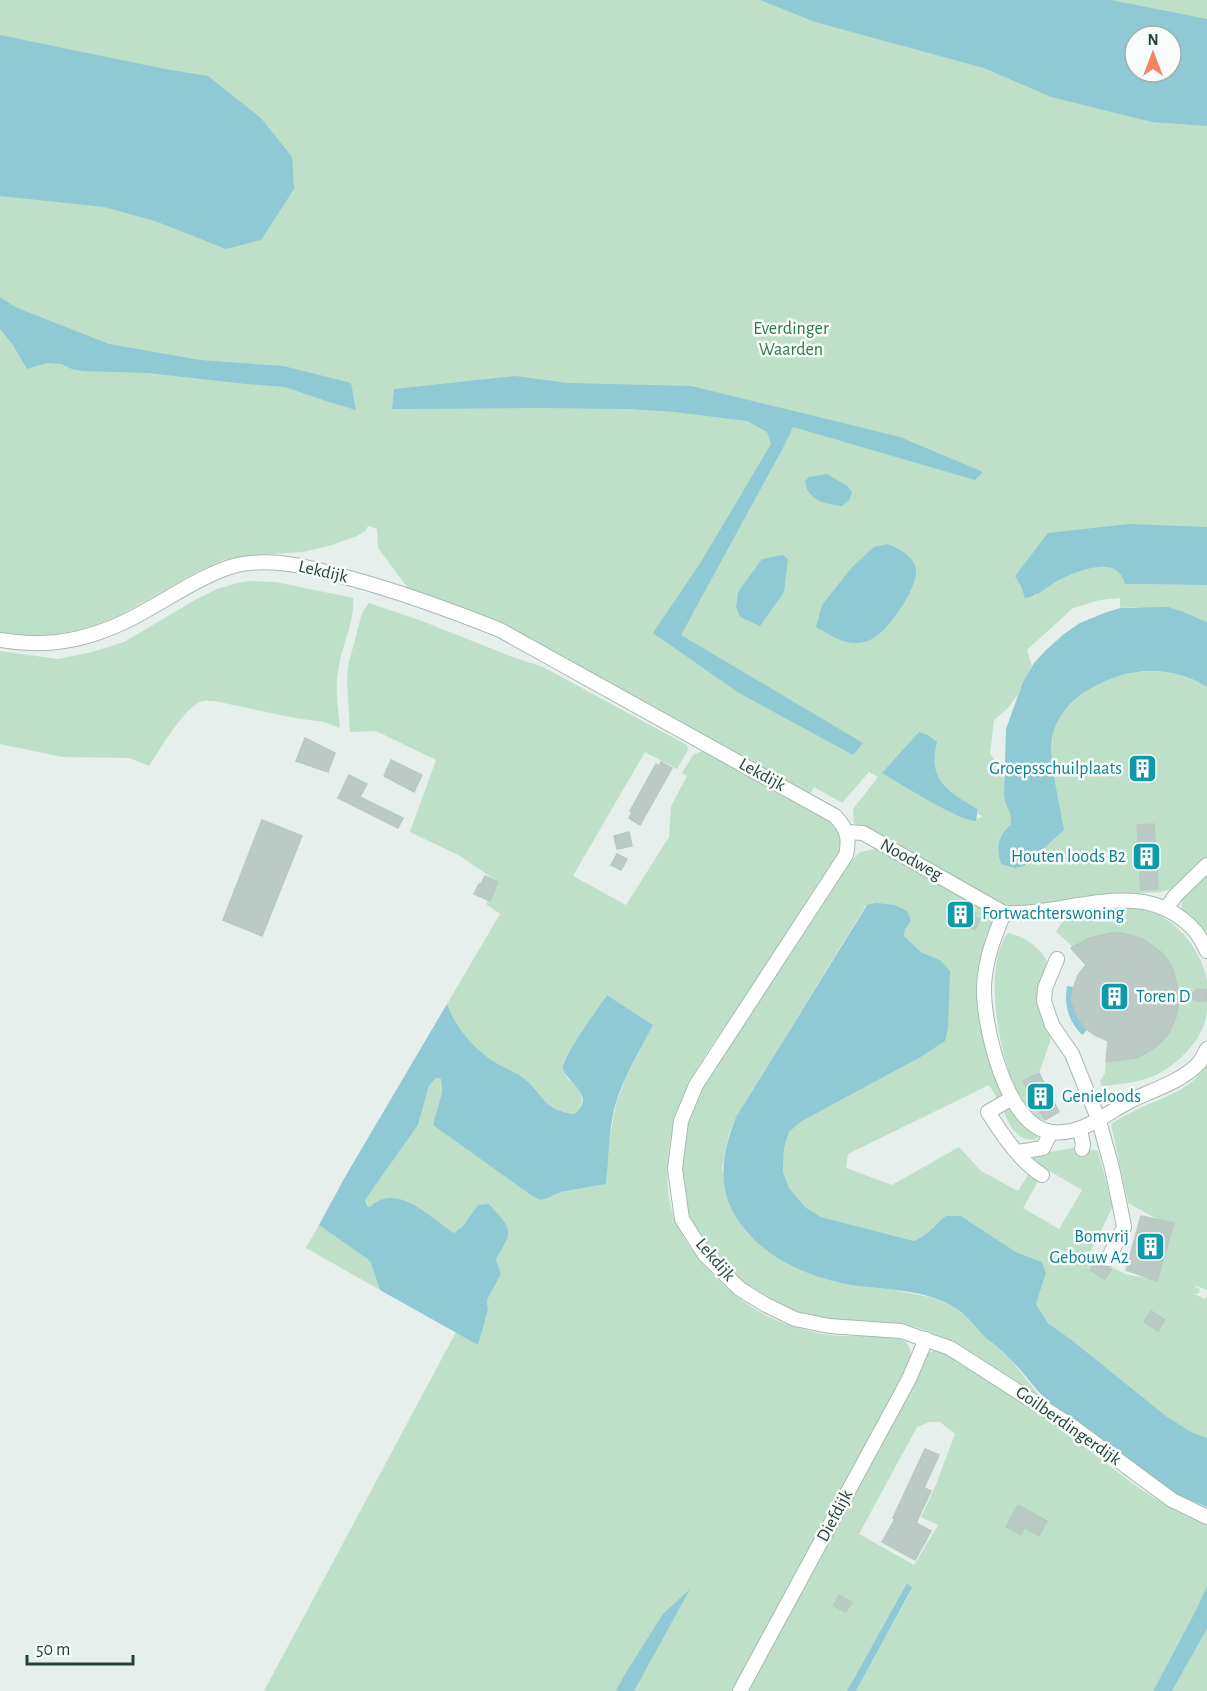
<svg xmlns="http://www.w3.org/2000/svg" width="1207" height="1691" font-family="'Alegreya Sans',sans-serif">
	<rect width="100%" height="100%" fill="#e6efeb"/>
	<g fill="#bfe0c8" fill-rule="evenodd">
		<path d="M0 0H1207V545L1055 553 1033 598C1051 581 1115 545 1126 584L1207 585V622L1184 612 1132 607 1120 608V598L1100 600 1073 608 1027 650 1032 665 1017 696 1007 709 994 720 990 754 1004 770 1005 799 1012 814 1011 824C997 835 996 848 1001 864L1052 756C1052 745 1052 734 1056 724 1060 712 1071 703 1080 696 1117 667 1167 663 1207 687V858L1172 889 1160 892 1080 897 1009 909 854 823 853 809 878 777 869 772 842 803 814 787 809 796 410 591 378 548 377 529 368 526 366 530 357 536 332 545 303 552 255 555 223 560 197 572 118 616 88 628 57 634 32 636 0 634ZM1135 36H1171V72H1135ZM955 796 978 809V814L982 816V817L977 818 976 820 971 821ZM1153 824 1158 889 1142 890 1137 825Z"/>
		<path d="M250 581 276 582 353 598C355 623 341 647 338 671 335 690 338 709 340 728L324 722 295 718 214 701C209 701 204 700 200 702 183 709 160 750 149 766L129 758 62 757 0 744V651L58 659 92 652 124 642 195 600 217 589 237 583Z"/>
		<path d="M369 603 422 621 510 656 543 667 687 745 688 750 677 769 645 752 573 876 626 905 669 837 671 806 687 776 682 773 693 755 704 750 828 821C837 829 840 836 843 847 817 888 792 929 765 970 733 1017 694 1061 676 1116 666 1147 663 1193 676 1223 694 1260 728 1294 763 1314 782 1324 803 1330 823 1334 831 1335 839 1336 846 1336 863 1337 884 1332 900 1339 912 1344 912 1354 910 1365L733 1691H264L456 1332 478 1344 488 1310 487 1300 501 1274 496 1259 506 1243 478 1205 462 1227 454 1233 405 1202 384 1199 370 1207 367 1206 365 1200 418 1125 429 1086 436 1078 441 1079 442 1092 434 1125 540 1200 548 1198 561 1192 606 1184 608 1147 616 1104 625 1079 653 1025 607 995 582 1031 563 1063C564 1068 565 1074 567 1078 570 1082 576 1084 578 1088 585 1097 582 1108 574 1114 545 1110 545 1097 526 1080 518 1073 507 1069 498 1064 476 1051 456 1029 447 1004L500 914 486 904 498 882 460 856 410 832 436 760 376 731 350 732 347 681 348 666 362 613Z"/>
		<path d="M875 849 990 911 998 920 984 1037 989 1059 1004 1096 997 1098 989 1085 848 1154 846 1168 892 1185 959 1147 981 1171 1018 1191 1030 1172 1040 1178 1023 1208 1059 1229 1082 1190 1046 1169 1044 1172 1034 1165V1155L1077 1147 1098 1151 1113 1206 1089 1255 1125 1274 1157 1280 1174 1223 1157 1219 1128 1203 1111 1124C1119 1119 1127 1114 1136 1110 1161 1097 1198 1090 1207 1059V1290L1196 1286 1195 1287 1200 1289 1198 1294 1192 1293 1205 1299 1207 1296V1438L1191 1432 1166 1416 1073 1341 1048 1323 1036 1304 1046 1273 1042 1262 1016 1252 961 1216 934 1226 926 1236 914 1241 821 1217 805 1207 789 1188 783 1172 784 1148 789 1132 802 1121 919 1058 940 960 921 952 904 936 905 929 866 905 736 1117 729 1134 722 1168 729 1202 735 1216 746 1232 759 1243 773 1254 791 1265 815 1275 838 1282 880 1287 934 1298 952 1306 966 1316 994 1345 1008 1356 1041 1398C1022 1386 1003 1374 984 1362 958 1346 933 1329 902 1324 871 1319 838 1326 807 1316 762 1300 698 1258 685 1209 678 1183 679 1154 684 1128 686 1121 690 1114 693 1107 708 1070 735 1037 758 1004 789 957 820 910 850 863L860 852ZM954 902 976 913 969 927 960 922 958 925 954 923 955 920 946 915Z"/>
		<path d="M1207 872V943C1198 932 1175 912 1183 897 1187 889 1200 879 1207 872Z"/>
		<path d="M1124 906C1138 909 1152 910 1164 918 1185 930 1203 957 1207 981 1207 987 1207 993 1207 999 1207 1005 1207 1012 1206 1018 1201 1041 1177 1065 1156 1075 1139 1083 1120 1084 1102 1086L1100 1081 1105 1073 1107 1048 1150 1035 1068 942 1056 932C1068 906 1100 907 1124 906Z"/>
		<path d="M1008 933C1025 937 1038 946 1047 961 1038 994 1036 1008 1051 1039L1039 1073 1024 1081 1044 1120 1034 1118C1029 1109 1022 1100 1017 1091 999 1057 982 964 1008 933Z"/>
		<path d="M1009 1107C1019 1124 1022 1127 1040 1135L1035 1140C1032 1139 1028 1140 1025 1139 1014 1135 1007 1121 1004 1111Z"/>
		<path d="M319 1225 370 1261 380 1290 306 1248Z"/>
		<path d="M936 1349C958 1353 977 1371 995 1383 1019 1399 1043 1416 1066 1433 1113 1467 1152 1504 1207 1525V1586L1196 1610 1153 1691H856L912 1589 907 1583 847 1691H746L820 1559 927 1354ZM930 1422H940L955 1434 935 1487 921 1517 938 1525 914 1565 859 1534 917 1427Z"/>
		<path d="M1207 1629V1691H1172Z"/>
	</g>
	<g fill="#8ec9d4" fill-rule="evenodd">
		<path d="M760 0H1111L1207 19V126L1152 122 1051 97 984 68 815 22ZM1135 36H1171V72H1135Z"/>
		<path d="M0 35 165 69 208 76 261 118 292 157 294 189 261 240 226 249 155 221 104 207 0 196Z"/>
		<path d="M0 297 15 307 109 344 200 360 283 366 351 383 356 410 329 402 285 387 246 384 148 373 83 371 72 369 61 364 47 363 27 369 13 345 0 329Z"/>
		<path d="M515 376 568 383 691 386 900 437 983 472 975 480 793 427 784 446 681 635 863 743 853 755 739 693 653 633 701 562 771 444 767 432 747 421 674 412 631 409 540 408 392 409 394 389Z"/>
		<path d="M827 474 846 485 852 492 850 499 842 506C825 504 807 500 805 481L809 477Z"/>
		<path d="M1129 524 1207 527V585L1125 584C1118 553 1076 571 1057 581 1047 587 1037 597 1025 598L1021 586 1015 576 1048 533Z"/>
		<path d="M887 544C898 548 916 557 916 571 917 589 888 631 872 639 867 642 859 643 854 643 840 643 828 633 816 627L822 605 853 566 874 547Z"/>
		<path d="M783 555 788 559 784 592 760 626 740 617 736 607 738 592 762 559Z"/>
		<path d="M1168 607 1184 612 1207 622V687C1169 664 1127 667 1090 689 1071 700 1056 716 1052 739 1049 762 1060 806 1064 830L1024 866 1015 868 1001 864C996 848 997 836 1011 824 1012 810 1005 807 1004 795L1006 729 1023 682 1034 663 1045 651 1064 634 1080 623 1107 612 1120 608Z"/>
		<path d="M919 732 928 735 937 742C927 780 948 792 978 809L976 821C961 822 899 783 882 773Z"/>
		<path d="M876 903 895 905 907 911 911 921 905 929 904 936 921 952 940 960 950 971 948 1028 945 1041 919 1058 802 1121 789 1132 784 1148 783 1172 789 1188 805 1207 821 1217 914 1241C929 1235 933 1226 946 1216H961L1016 1252 1042 1262 1046 1273 1036 1304 1048 1323 1073 1341 1166 1416 1191 1432 1207 1438V1507C1196 1502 1184 1498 1174 1493 1151 1480 1130 1464 1110 1449 1088 1433 1065 1417 1045 1398 1032 1386 1022 1370 1009 1358 1002 1350 993 1344 985 1337 975 1326 965 1313 952 1306 927 1291 888 1289 859 1286 820 1281 773 1263 747 1232 715 1196 720 1158 736 1117L867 905Z"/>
		<path d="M1067 986 1073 987C1071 1004 1075 1017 1087 1030L1082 1035C1068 1020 1064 1006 1067 986Z"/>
		<path d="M607 995 653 1025C640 1051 623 1077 615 1106 608 1133 609 1157 606 1184L561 1192 548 1198 540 1200 531 1195 433 1125 442 1092 441 1079 436 1078 429 1086 418 1125 365 1200 367 1206 370 1207C397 1181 431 1219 454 1233L462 1227 478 1205 489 1204C511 1229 515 1229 496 1259L501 1274 487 1300 488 1310 478 1345 380 1290 370 1261 319 1225 345 1177 447 1004C456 1029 476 1051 498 1064 507 1069 518 1073 526 1080 545 1097 544 1110 574 1114 599 1094 563 1082 563 1067 563 1056 599 1007 607 995Z"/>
		<path d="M907 1583 912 1588 856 1691H847Z"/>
		<path d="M1207 1586V1629L1172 1691H1153L1196 1610Z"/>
		<path d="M690 1589 634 1691H616L625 1674 663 1614Z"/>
	</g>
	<g fill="#bbcac4" stroke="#b8c9c2" stroke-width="1.5">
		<path d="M305 738 335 753 328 772 296 761Z"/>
		<path d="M391 760 422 775 414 792 384 776Z"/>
		<path d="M661 762 672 768 640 825 629 818 632 813 630 811 656 764 659 766Z"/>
		<rect x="1134" y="762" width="17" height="13"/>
		<path d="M349 775 367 784 360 797 403 818 398 828 338 798Z"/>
		<path d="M262 820 302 836 262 936 223 920Z"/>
		<path d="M1154 824 1158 889 1141 890 1137 825Z"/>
		<path d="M629 832 632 846 617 849 614 836Z"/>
		<path d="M617 854 627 859 621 870 611 865Z"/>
		<path d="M485 876 498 882 490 901 474 894 479 884H481Z"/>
		<path d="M953 901 976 913 974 917 980 919 975 930 946 915Z"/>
		<path d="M1111 933H1122L1133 936 1143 939 1161 952 1168 960 1173 970 1179 993H1181L1176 1017 1169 1033 1161 1042 1153 1049 1136 1058 1106 1062 1108 1041 1095 1035 1085 1028 1075 1011 1071 999 1074 986 1078 975 1086 965 1071 948 1090 938Z"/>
		<path d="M1207 989V1001H1197L1188 998 1196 990Z"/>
		<path d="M1039 1073 1059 1112 1045 1120 1023 1081Z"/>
		<path d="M1141 1216 1174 1223 1157 1281 1126 1270Z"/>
		<path d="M1097 1260 1103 1267 1111 1269 1105 1279 1090 1270Z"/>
		<path d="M1151 1311 1165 1320 1158 1331 1144 1322Z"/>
		<path d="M925 1449 939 1455 924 1488 931 1491 916 1523 931 1531 915 1560 882 1542 895 1519 893 1518Z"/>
		<path d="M1018 1505 1047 1521 1039 1536 1025 1528 1021 1535 1006 1527Z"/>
		<path d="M839 1595 852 1602 846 1612 834 1606Z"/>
	</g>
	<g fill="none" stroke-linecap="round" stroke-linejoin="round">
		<defs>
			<g id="minor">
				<path d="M0 640C56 650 104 636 152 607 177 593 209 572 237 565 275 557 313 568 349 578 401 592 450 610 500 630L835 816C847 829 850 838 846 855L696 1085 681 1121 675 1169 682 1219 705 1255 740 1289 766 1305 795 1319 829 1326 901 1331 950 1348 1073 1427 1172 1500 1207 1517"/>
				<path d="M847 832 863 833 1004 913C1069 916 1144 873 1195 931 1200 936 1203 944 1207 951"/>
				<path d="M1167 908 1175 896 1207 865"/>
				<path d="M1004 913C994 937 985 960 984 987 983 1025 1006 1126 1051 1132 1083 1136 1107 1112 1134 1099 1154 1090 1183 1080 1198 1064 1202 1060 1204 1054 1207 1049"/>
				<path d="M1057 959 1045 988 1044 1001 1052 1025 1072 1054 1099 1121 1112 1168 1121 1211 1124 1227 1108 1259"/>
				<path d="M1012 1098 988 1112C1001 1133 1021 1163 1042 1175"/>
				<path d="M1080 1129 1083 1145 1082 1149"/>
				<path d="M1018 1152 1043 1148 1051 1132"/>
				<path d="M740 1691 909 1379 926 1339"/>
			</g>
		</defs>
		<use href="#minor" stroke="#a8b8b2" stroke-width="16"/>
		<use href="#minor" stroke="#fff" stroke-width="14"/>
	</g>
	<defs>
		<symbol id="building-square" viewBox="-11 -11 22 22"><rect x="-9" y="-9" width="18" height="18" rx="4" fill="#0f9aa8" stroke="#f7fbf9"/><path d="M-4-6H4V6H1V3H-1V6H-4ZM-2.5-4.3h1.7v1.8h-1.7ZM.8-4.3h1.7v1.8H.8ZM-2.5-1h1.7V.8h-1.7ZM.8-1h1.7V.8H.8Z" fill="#fff"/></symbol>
	</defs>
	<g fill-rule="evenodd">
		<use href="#building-square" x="1126" y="752" width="33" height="33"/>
		<use href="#building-square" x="1130" y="840" width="33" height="33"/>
		<use href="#building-square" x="944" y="898" width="33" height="33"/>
		<use href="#building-square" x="1098" y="980" width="33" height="33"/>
		<use href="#building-square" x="1024" y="1080" width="33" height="33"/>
		<use href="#building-square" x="1134" y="1230" width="33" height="33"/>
	</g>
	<g text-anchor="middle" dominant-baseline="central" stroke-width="5" stroke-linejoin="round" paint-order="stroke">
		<g font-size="18" fill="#2d7a4b" stroke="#f7fbf9">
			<text x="791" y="329">Everdinger<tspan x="791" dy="21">Waarden</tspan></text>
		</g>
		<g font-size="18" fill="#24423a" stroke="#f7fbf9">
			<text transform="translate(323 572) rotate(13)">Lekdijk</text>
			<text transform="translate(762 775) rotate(29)">Lekdijk</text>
			<text transform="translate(911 860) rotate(29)">Noodweg</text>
			<text transform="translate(715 1260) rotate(49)">Lekdijk</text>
			<text transform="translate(1068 1426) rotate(35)">Goilberdingerdijk</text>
			<text transform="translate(835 1516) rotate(-62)">Diefdijk</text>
		</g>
		<g font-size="18" fill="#0d838f" stroke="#f7fbf9" text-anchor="end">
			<text x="1122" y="769">Groepsschuilplaats</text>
			<text x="1126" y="857">Houten loods B2</text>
			<text x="982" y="914" text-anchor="start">Fortwachterswoning</text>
			<text x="1136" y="997" text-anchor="start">Toren D</text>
			<text x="1062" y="1097" text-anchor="start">Genieloods</text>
			<text x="1129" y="1237">Bomvrij<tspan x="1129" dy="21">Gebouw A2</tspan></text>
		</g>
	</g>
	<g transform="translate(1153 54)"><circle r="28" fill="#f7fbf9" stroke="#a3b1ad" stroke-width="1.5"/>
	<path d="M0-4.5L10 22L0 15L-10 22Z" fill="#f4845f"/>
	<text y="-9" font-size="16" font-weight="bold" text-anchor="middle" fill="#24423a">N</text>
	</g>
	<path d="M27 1655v9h106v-9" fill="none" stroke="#24423a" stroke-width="3"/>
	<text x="36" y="1655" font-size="18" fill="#24423a" stroke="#f7fbf9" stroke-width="4.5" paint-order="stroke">50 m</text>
</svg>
